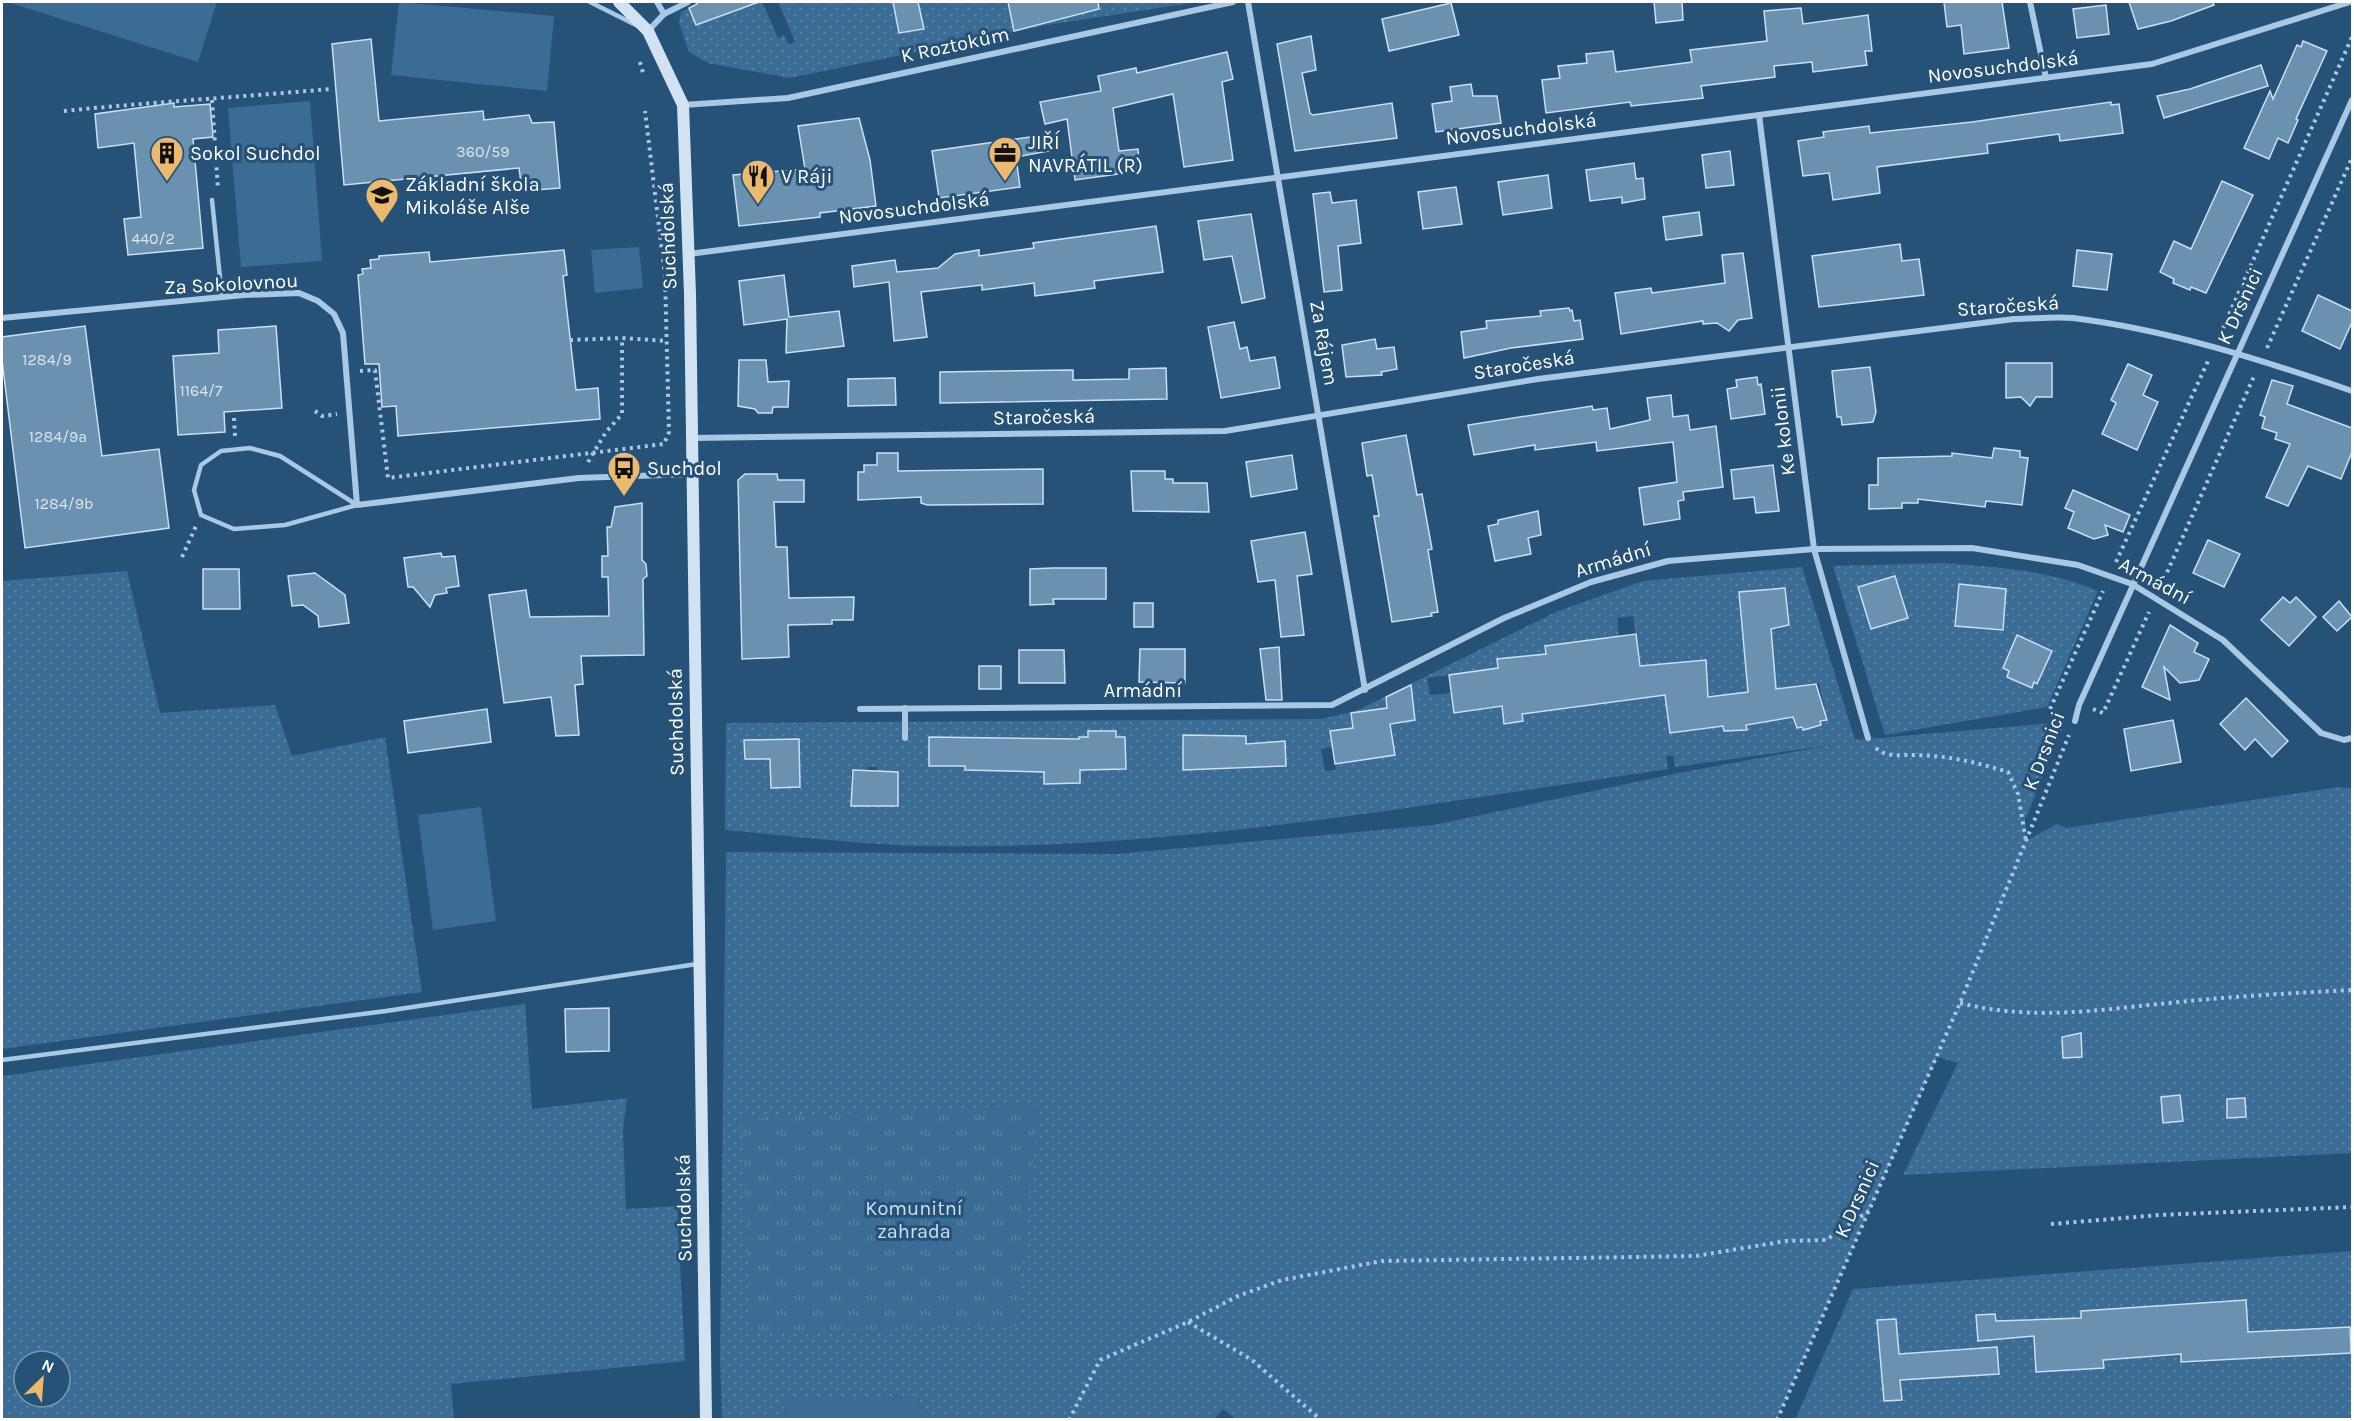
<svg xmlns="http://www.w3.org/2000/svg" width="2354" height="1421" font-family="Karla,sans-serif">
	<defs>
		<pattern id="grass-dots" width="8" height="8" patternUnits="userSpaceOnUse" patternTransform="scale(1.5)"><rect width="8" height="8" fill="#3a6c95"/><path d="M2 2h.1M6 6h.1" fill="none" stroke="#5882a5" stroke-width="1.8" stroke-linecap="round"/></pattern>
		<pattern id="park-tufts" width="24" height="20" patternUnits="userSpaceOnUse" patternTransform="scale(1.5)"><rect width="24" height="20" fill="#3a6c95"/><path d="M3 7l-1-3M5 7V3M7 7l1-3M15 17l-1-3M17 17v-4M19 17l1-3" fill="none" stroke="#5882a5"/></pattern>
	</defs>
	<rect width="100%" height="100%" fill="#265278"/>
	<g fill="url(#grass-dots)" fill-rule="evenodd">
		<path d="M762 2 778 38 784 35 789 45 795 41 778 2H1198L1047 25 790 78 708 63 689 52 679 23 681 12 689 8 697 25Z"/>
		<path d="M1943 563C1995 567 2050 570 2098 591L2047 707 1885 735 1833 566ZM1895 576 1908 617 1859 587ZM1959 584 1994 588 1955 626ZM2017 635 2037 684 2034 682 2032 688 2007 677 2009 671 2003 668Z"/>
		<path d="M1802 567 1855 740 2065 722 2025 820 2026 841 2057 824 2066 828 2339 787 2352 789V1153L1903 1175 1958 1063 1937 1057 1777 1419 1237 1420 1223 1409 1214 1420H922L919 1397 783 1400 785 1419 722 1420 720 1357 726 852 1117 854 1434 825 1678 773 1831 745 1675 767 1673 755 1666 756 1668 769C1420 805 1171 851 920 846 855 844 790 836 725 830L726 723 1321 719 1356 711 1558 611 1643 581ZM1785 588 1789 624 1781 625 1780 629H1771L1739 592ZM1633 616 1639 660 1605 638 1619 636 1617 618ZM1573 642V648H1578L1586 706 1549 711 1545 680 1548 670 1545 646ZM1516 657 1523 721 1504 723 1502 706 1454 713 1451 693 1430 695 1427 678 1490 669 1498 674 1497 659ZM1819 683 1827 719 1820 721 1821 725 1804 730 1802 727 1797 728 1790 707 1746 725 1747 730 1724 731 1719 696ZM1688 700 1692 730 1670 733 1666 703ZM1351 713 1381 727 1391 726 1395 755 1335 764 1336 770 1325 771 1321 749 1332 747 1353 728ZM1088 731H1116V737H1125L1126 769H1080V783L1044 784 1080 753 1079 737H1088ZM1245 736 1246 769 1223 768ZM965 737 1010 738V770H965ZM799 739 800 787 771 788 770 759H745L744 740ZM1285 741 1286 766 1253 768 1252 743ZM867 767H877L878 772H898V806L851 805V772L867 770Z"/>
		<path d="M127 571 160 713 275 705 292 756 385 737 422 992 2 1049V575L3 581Z"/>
		<path d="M525 1004 532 1109 627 1098 623 1130 626 1209 677 1206 685 1361 451 1384 454 1419H2V1076ZM24 1361H60V1397H24Z"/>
		<path d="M2352 1251V1419L1795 1420 1853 1289Z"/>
	</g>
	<path fill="url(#park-tufts)" d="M1039 1105 1016 1327 752 1331 741 1118Z"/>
	<g fill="#3a6c95">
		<path d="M7 2H217L198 62Z"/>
		<path d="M399 2 554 16 547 91 391 75Z"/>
		<path d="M310 101 322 261 241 267 228 108Z"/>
		<path d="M639 247 643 288 595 293 591 250Z"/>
		<path d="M481 807 496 921 433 930 418 815Z"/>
		<path d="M919 1397 922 1419H785L783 1399Z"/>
	</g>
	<g fill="#6a91b0" stroke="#cae0f2" stroke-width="1.5">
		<path d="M696 2H759L696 25 689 8 697 4Z"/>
		<path d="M893 2H918L924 29 899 33Z"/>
		<path d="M1008 2H1098L1099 9 1014 31Z"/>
		<path d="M1654 2H1682L1683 20 1656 23Z"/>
		<path d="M1944 2H2002L2009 48 1964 54 1961 25 1947 27Z"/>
		<path d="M2129 2H2213L2214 5 2171 21 2138 29Z"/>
		<path d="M1451 3 1459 35 1389 51 1382 19Z"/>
		<path d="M2106 5 2109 34 2077 38 2073 9Z"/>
		<path d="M1801 8 1803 24 1868 15 1872 51H1865L1867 65 1813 72 1812 62 1774 66 1775 77 1701 86 1703 98 1631 106 1630 102 1546 113 1542 80 1560 78 1558 66 1587 63 1586 54 1613 51 1616 72 1692 62 1690 50 1767 41 1764 11Z"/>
		<path d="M1311 36 1316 70 1302 73 1310 113 1313 115 1392 103 1397 138 1295 151 1277 44Z"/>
		<path d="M371 39 379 121 483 111 484 120 529 115 532 123 554 122 560 188 522 191 519 168 344 185 332 44Z"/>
		<path d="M2303 41 2327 51 2296 119 2298 120 2288 143 2278 138 2269 159 2244 148 2270 91 2273 99 2297 45 2301 47Z"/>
		<path d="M1227 52 1233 79 1222 82 1233 160 1184 167 1173 94 1113 108 1119 151 1138 149 1140 171 1075 180 1067 119 1045 124 1040 102 1101 91 1098 76 1136 68 1137 73Z"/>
		<path d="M2261 65 2268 86 2164 118 2157 96 2190 89Z"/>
		<path d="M1471 84 1473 96H1497L1501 123 1436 132 1432 104 1452 101 1450 87Z"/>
		<path d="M2111 102V105L2119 104 2123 133 2060 141 2059 134 1987 144 1988 153 1877 167 1880 193 1833 200 1829 173 1803 176 1798 141 1824 137 1823 132 1869 126 1870 133 1972 122Z"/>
		<path d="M174 103V107L210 104 213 137 193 139 203 248 128 255 124 219 141 217 134 143 98 148 95 114Z"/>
		<path d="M859 118 870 160 876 206 820 213V217L739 226 733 175 805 169 798 126Z"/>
		<path d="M1051 134 1054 150 1016 157 1020 187 939 198 932 151Z"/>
		<path d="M1730 151 1734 185 1706 188 1702 155Z"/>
		<path d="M1634 163 1636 179 1643 178 1645 199 1622 203V197L1590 201 1586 170Z"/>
		<path d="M1548 175 1552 208 1503 215 1498 182Z"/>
		<path d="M2222 181 2253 195 2206 293 2191 287 2190 290 2173 283 2174 279 2160 272 2174 241 2191 249Z"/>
		<path d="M1456 187 1462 224 1423 229 1418 192Z"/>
		<path d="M1330 192 1332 203 1356 200 1361 243 1338 246 1342 290 1324 292 1313 194Z"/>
		<path d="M1699 212 1702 235 1666 240 1663 217Z"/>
		<path d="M1251 214 1265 298 1242 303 1232 256 1204 260 1198 221Z"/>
		<path d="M1156 226 1163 272 1094 281 1095 288 1035 296 1034 283 982 290V285L921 292 927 337 894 341 889 282 854 287 852 266 895 260 897 272 938 268 955 254 979 250V256L1034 248 1033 243Z"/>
		<path d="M1900 244 1902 261 1919 259 1924 295 1819 307 1812 256Z"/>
		<path d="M564 250 567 275 563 276 576 390 598 388 600 419 398 436 396 406 382 407 379 364H365L358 275 363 274 362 269 371 268 370 260 379 259V256L429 252 430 262Z"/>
		<path d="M2077 250 2112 254 2107 290 2073 286Z"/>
		<path d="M1743 253 1752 318 1738 320 1729 331 1717 323 1703 324V321L1621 334 1615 293 1651 288 1652 293 1725 283 1722 255Z"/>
		<path d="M784 275 789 317 839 311 844 346 786 353 787 319 744 325 739 281Z"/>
		<path d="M2318 295 2352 311V322L2340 349 2302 331Z"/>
		<path d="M1569 308 1570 311 1572 310 1574 321 1580 320 1583 339 1511 348 1464 358 1461 332 1487 328 1486 321 1541 316 1540 311Z"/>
		<path d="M1234 322 1240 349 1247 347 1250 361 1275 357 1280 388 1221 398 1208 327Z"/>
		<path d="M85 326 102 456 159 449 169 528 25 548 2 360V337Z"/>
		<path d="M276 326 282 408 224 412 225 432 178 435 173 356 219 353 218 330Z"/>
		<path d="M1375 339 1377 349 1394 347 1397 369 1381 372 1382 375 1346 377 1342 345Z"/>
		<path d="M739 360H766L768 382 789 381 788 407H773L772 413H758L755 409 738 406Z"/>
		<path d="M2006 363H2052V397H2036L2030 406 2021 397 2006 398Z"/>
		<path d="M2128 364 2152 375 2143 395 2158 402 2137 450 2102 434 2116 403 2111 400Z"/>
		<path d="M1870 367 1876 412 1873 422 1842 425 1841 417H1837L1832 371Z"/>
		<path d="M1166 368 1167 399 940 403V372L1073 370V380L1129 379V369Z"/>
		<path d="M1757 377 1758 385 1761 384 1765 414 1731 419 1727 389 1737 387 1736 380Z"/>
		<path d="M895 378 896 405 848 406V379Z"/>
		<path d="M2272 380 2293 386 2287 404 2352 428V452L2341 479 2308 466 2288 506 2266 497 2290 444 2275 439 2277 433 2262 428 2265 417 2260 415Z"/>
		<path d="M1671 395 1673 417 1688 415 1690 430 1716 426 1723 487 1683 492 1684 500 1678 501 1680 519 1644 525 1639 488 1677 482 1673 442 1597 451 1596 442 1535 450V445L1474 455 1468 425 1592 406 1593 410 1607 408 1610 429 1650 420 1647 398Z"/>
		<path d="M1406 435 1417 495 1422 494 1432 549 1428 550 1438 612 1431 613 1432 616 1392 622 1374 516H1379L1372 475 1367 476 1362 443Z"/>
		<path d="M1994 448 2020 451V457L2028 458 2022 505 1986 501 1985 507 1918 499V503H1902V508L1869 509V485H1878V458L1952 456V453L1992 458Z"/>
		<path d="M877 453H898V471L1043 469V504L927 505 921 503V497L858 500V472H864V465H877Z"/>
		<path d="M1292 455 1297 489 1251 497 1246 462Z"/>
		<path d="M1773 465 1779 511 1756 513 1754 497 1734 499 1731 470Z"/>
		<path d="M1131 471H1165V479H1173V483H1207L1209 512 1133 511Z"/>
		<path d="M745 474H777L778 480H804V502H774L776 547H787L789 598 854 597 853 620H832V624L788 625 789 657 742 659 738 480Z"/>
		<path d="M2073 490 2130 515 2123 532 2105 525 2108 535 2094 539 2068 528 2074 512 2065 508Z"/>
		<path d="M642 503V560L646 564 647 576 643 579 644 655 581 656 583 684 575 685 579 735 556 736 551 697 504 703 489 595 526 590 530 617 609 616 608 577H602V556H608L607 527H611L615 507Z"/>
		<path d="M1538 511 1541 535 1528 538 1531 554 1495 561 1488 526 1498 524V520Z"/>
		<path d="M1305 532 1312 574 1297 576 1304 635 1281 637 1275 580 1258 582 1251 541Z"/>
		<path d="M2208 540 2240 554 2224 587 2193 573Z"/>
		<path d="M441 553 442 557 455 556 459 586 446 588 447 593 435 595 430 607 413 587H408L404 558Z"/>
		<path d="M1053 568H1106V599H1053L1054 604 1030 605V569Z"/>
		<path d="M203 569H239L240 609H203Z"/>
		<path d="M315 573 345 595 349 623 319 627 318 616 303 605 292 606 288 576Z"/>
		<path d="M1895 576 1908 618 1871 629 1858 587Z"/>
		<path d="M1959 584 2006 589 2003 630 1955 626Z"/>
		<path d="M1785 588 1789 625 1771 629 1776 689 1816 684 1827 720 1820 721 1821 725 1803 730 1802 727 1797 728 1793 717 1746 725 1747 730 1724 731 1723 726 1670 733 1665 695 1522 714 1523 721 1504 724 1502 706 1454 713 1449 675 1498 668 1497 659 1546 654 1545 646 1636 634 1640 666 1706 660 1708 697 1748 692 1739 592Z"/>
		<path d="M2283 597 2290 603 2296 597 2316 617 2289 646 2261 620Z"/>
		<path d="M2339 601 2352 617 2337 631 2323 617Z"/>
		<rect x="1134" y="603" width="19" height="24"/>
		<path d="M2170 625 2198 643 2194 652 2209 659 2199 680 2180 683 2164 667 2170 700 2142 687Z"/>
		<path d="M2017 635 2052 651 2037 684 2034 682 2032 688 2007 677 2009 671 2003 668Z"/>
		<path d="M1279 647 1282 700H1266L1260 649Z"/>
		<path d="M1140 649H1185V683L1139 682Z"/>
		<path d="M1019 650H1064L1065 683H1019Z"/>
		<rect x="979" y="666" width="22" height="23"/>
		<path d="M1411 685 1415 720 1390 724 1395 755 1335 764 1330 731 1353 728 1351 713 1387 708 1386 697Z"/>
		<path d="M2246 698 2288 741 2272 757 2255 739 2245 750 2220 724Z"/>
		<path d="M487 709 491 742 408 753 404 721Z"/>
		<path d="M2173 720 2181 762 2131 771 2124 729Z"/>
		<path d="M1088 731H1116V737H1125L1126 769 1080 770V783L1044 784V772L965 770V766H929V737L1079 739V737H1088Z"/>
		<path d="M1183 735 1246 736V744L1285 741 1286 766 1183 770Z"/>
		<path d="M799 739 800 787 771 788 770 759H745L744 740Z"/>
		<path d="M853 770 898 772V806H851Z"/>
		<path d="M609 1008V1051L566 1052 565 1009Z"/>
		<path d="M2081 1033 2082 1057 2063 1058 2062 1037Z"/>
		<path d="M2180 1095 2183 1121 2163 1123 2161 1097Z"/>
		<path d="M2245 1098 2246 1117 2227 1118V1099Z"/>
		<path d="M2246 1300 2248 1332 2350 1327 2351 1353 2181 1362V1354L2103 1360 2104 1368 2036 1372 2034 1336 1978 1341 1976 1315 1995 1314 1996 1321 2081 1318V1311Z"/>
		<path d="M1896 1319 1899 1354 1997 1347 1999 1374 1900 1380 1902 1400 1884 1401 1877 1320Z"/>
	</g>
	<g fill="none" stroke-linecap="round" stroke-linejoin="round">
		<g stroke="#a8c8e3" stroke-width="4" stroke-dasharray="3 4.5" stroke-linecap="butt">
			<path d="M640 62 643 73"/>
			<path d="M212 100 218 189"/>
			<path d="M64 111C153 102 241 97 330 89"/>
			<path d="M2220 335 2352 37"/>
			<path d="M570 340 622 338 667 341"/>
			<path d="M2267 348 2352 158"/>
			<path d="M360 371 375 370 388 478 664 444 669 432 665 276 645 111"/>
			<path d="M315 411 322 416 337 414"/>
			<path d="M234 418 235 437"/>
			<path d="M588 462 606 432 622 414V338"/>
			<path d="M182 557 196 526"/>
			<path d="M2116 562 2208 361"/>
			<path d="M2161 586 2255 374"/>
			<path d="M2050 709 2103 591"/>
			<path d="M2093 709 2103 713 2149 612"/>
			<path d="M1876 748C1885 757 1899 755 1911 755 1945 755 1976 762 2008 772L2018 794 2026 841"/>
			<path d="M1960 1003C2036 1022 2102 1009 2179 1002 2237 996 2294 993 2352 990"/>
			<path d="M2051 1224 2160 1215 2352 1207"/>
			<path d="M1188 1322 1252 1360 1321 1420"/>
			<path d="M1069 1420 1100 1360 1188 1322 1238 1296 1282 1280 1382 1261 1696 1256 1786 1241 1826 1240 1869 1211"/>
			<path d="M1777 1420 1960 1003 2069 735"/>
		</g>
		<g stroke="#a8c8e3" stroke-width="4.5">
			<path d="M590 2 636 25"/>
			<path d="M212 200 222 297"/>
			<path d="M250 448 280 456 357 505 285 525 234 529 201 515 194 490 201 465 221 451Z"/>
			<path d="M2 1060 386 1011 697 964"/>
		</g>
		<g stroke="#a8c8e3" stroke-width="6">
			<path d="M657 2 664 14"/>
			<path d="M1248 2 1365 690"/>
			<path d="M2030 2 2046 78"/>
			<path d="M648 31 664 14 688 2"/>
			<path d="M683 105 788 98 1233 2"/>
			<path d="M1759 115 1814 549 1868 738"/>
			<path d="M689 254 2152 64 2350 2"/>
			<path d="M2 318 244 295 299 293 318 301 334 314 343 333 357 505 579 478 692 474"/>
			<path d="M692 438 1225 431 1538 379 2014 319C2033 319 2054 316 2073 318 2169 330 2262 360 2352 391"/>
			<path d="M860 709 1332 705 1504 618 1591 582 1668 561 1814 549 1972 548 2078 565 2132 584 2223 640 2321 733 2344 740 2352 738"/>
			<path d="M2075 721 2079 705 2352 100"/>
			<path d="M905 738V708"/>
		</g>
		<path stroke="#d1e3f3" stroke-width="12" d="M619 2 648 31 683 105 690 294 706 1420"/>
	</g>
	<defs>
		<symbol id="building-pin" viewBox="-11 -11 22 30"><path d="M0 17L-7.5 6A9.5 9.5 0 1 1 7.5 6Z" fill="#ebba6e" stroke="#265278"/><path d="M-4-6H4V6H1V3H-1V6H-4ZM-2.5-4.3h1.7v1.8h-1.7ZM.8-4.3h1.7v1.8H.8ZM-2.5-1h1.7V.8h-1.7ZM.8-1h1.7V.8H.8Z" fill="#111"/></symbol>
		<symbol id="office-pin" viewBox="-11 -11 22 30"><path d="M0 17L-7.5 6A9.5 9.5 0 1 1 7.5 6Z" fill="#ebba6e" stroke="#265278"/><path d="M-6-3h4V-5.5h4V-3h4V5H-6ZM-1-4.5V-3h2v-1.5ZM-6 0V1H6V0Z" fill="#111"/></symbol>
		<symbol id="restaurant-pin" viewBox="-11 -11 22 30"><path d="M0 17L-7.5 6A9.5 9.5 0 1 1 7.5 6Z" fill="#ebba6e" stroke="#265278"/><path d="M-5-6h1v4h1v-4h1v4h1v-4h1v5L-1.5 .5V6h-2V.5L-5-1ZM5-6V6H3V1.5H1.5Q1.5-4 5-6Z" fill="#111"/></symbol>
		<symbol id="school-pin" viewBox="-11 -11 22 30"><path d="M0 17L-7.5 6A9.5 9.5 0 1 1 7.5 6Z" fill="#ebba6e" stroke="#265278"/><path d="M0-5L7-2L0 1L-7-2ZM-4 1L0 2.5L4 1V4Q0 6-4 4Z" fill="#111"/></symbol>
		<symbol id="bus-pin" viewBox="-11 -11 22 30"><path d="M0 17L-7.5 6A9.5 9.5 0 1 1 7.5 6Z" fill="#ebba6e" stroke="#265278"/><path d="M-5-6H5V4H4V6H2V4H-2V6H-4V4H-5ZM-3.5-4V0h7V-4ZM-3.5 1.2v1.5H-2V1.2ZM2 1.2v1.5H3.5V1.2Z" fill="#111"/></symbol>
	</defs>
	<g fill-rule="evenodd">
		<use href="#building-pin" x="148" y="134" width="38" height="52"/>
		<use href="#office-pin" x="986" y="134" width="38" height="52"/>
		<use href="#restaurant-pin" x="739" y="157" width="38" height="52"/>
		<use href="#school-pin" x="363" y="176" width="38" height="52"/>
		<use href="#bus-pin" x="605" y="449" width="38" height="52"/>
	</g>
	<g text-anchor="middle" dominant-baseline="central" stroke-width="6" stroke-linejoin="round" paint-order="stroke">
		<g font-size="16" fill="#dae4eb">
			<text x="483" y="151">360/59</text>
			<text x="153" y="238">440/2</text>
			<text x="47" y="359">1284/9</text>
			<text x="201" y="390">1164/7</text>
			<text x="58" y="436">1284/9a</text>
			<text x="64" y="503">1284/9b</text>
		</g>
		<g font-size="20" fill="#fff" stroke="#265278">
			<text transform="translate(955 45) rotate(-12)">K Roztokům</text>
			<text transform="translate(2003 67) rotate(-7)">Novosuchdolská</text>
			<text transform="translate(1521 129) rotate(-7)">Novosuchdolská</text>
			<text transform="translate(914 208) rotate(-7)">Novosuchdolská</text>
			<text transform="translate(668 236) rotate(-92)">Suchdolská</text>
			<text transform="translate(231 284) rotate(-3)">Za Sokolovnou</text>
			<text transform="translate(2008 306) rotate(-4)">Staročeská</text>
			<text transform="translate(2240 306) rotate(-65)">K Drsnici</text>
			<text transform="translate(1324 343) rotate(80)">Za Rájem</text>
			<text transform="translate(1524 365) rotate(-9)">Staročeská</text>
			<text transform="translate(1044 417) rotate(-1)">Staročeská</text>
			<text transform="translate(1783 431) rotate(-97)">Ke kolonii</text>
			<text transform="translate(1613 560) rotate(-17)">Armádní</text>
			<text transform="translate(2155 581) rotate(28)">Armádní</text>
			<text x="1143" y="690">Armádní</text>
			<text transform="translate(676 722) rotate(-91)">Suchdolská</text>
			<text transform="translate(2044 751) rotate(-69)">K Drsnici</text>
			<text transform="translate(1857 1199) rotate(-66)">K Drsnici</text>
			<text transform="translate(684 1208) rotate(-91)">Suchdolská</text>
		</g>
		<g font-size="20" fill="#fff" stroke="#265278" text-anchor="start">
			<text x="1028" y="142">JIŘÍ<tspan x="1028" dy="23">NAVRÁTIL (R)</tspan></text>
			<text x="190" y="153">Sokol Suchdol</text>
			<text x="781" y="176">V Ráji</text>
			<text x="405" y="184">Základní škola<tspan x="405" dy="23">Mikoláše Alše</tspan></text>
			<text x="647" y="468">Suchdol</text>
		</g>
		<g font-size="20" fill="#cae0f2" stroke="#265278">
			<text x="914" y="1208">Komunitní<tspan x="914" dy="23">zahrada</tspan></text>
		</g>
	</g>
	<rect width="2354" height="1421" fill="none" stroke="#ffffff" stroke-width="6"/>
	<g transform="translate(42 1379) rotate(25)"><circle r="28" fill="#265278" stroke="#7d97ae" stroke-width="1.5"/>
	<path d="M0-4.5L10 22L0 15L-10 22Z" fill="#ebba6e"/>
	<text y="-9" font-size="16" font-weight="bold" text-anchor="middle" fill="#ffffff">N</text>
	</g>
</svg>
